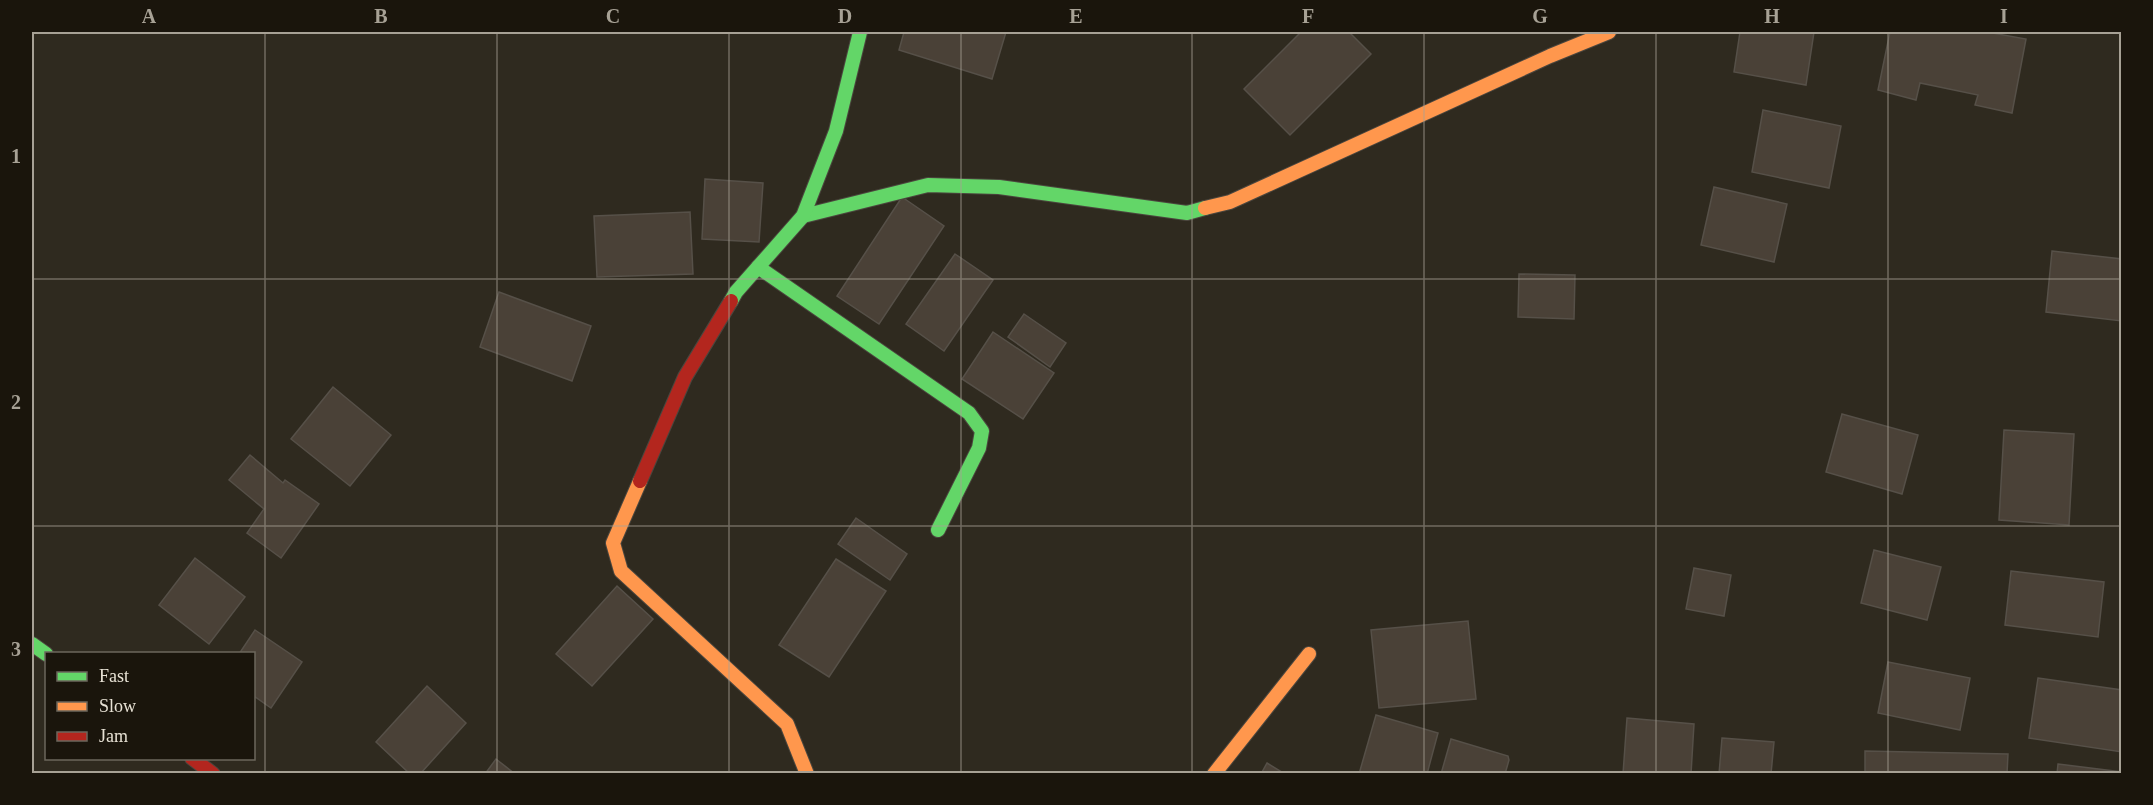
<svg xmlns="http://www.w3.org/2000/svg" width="2153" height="805" font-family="Georgia,serif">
	<rect width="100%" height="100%" fill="#2f2a1f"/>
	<g fill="#4a4137" stroke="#565048" stroke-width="1.5">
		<path d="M904 32H1006L992 79 899 50Z"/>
		<path d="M1301 32H1349L1371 54 1290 135 1244 89Z"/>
		<path d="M1740 32H1814L1806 85 1734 72Z"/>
		<path d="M1890 32H1987L2026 39 2012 113 1975 105 1978 95 1920 83 1916 100 1878 90Z"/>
		<path d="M1763 110 1841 126 1829 188 1752 172Z"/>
		<path d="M705 179 763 183 759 242 702 239Z"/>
		<path d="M1714 187 1787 204 1774 262 1701 245Z"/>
		<path d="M902 197 944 226 879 324 837 296Z"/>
		<path d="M690 212 693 274 597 277 594 216Z"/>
		<path d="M2052 251 2122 259V321L2046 312Z"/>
		<path d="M955 254 993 280 944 351 906 324Z"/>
		<path d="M1519 274 1575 275 1574 319 1518 317Z"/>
		<path d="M499 292 591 326 572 381 480 347Z"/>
		<path d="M1024 314 1066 343 1050 367 1008 337Z"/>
		<path d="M993 332 1054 373 1023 419 962 379Z"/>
		<path d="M333 387 391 435 350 486 291 439Z"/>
		<path d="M1842 414 1918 435 1902 494 1826 472Z"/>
		<path d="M2004 430 2074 434 2069 525 1999 520Z"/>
		<path d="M250 455 283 483 285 480 319 504 281 558 247 533 264 509 229 480Z"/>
		<path d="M856 518 907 554 890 580 838 544Z"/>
		<path d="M1874 550 1941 567 1927 620 1861 603Z"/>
		<path d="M195 558 245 597 209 644 159 605Z"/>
		<path d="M836 559 886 591 829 677 779 645Z"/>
		<path d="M1694 568 1731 575 1724 616 1686 609Z"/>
		<path d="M2011 571 2104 582 2098 637 2005 625Z"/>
		<path d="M617 586 653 619 592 686 556 654Z"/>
		<path d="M1468 621 1476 699 1379 708 1371 630Z"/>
		<path d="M255 630 302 662 271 708 254 696V654H239Z"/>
		<path d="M1888 662 1970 678 1960 730 1878 713Z"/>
		<path d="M2038 678 2122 690V752L2029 738Z"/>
		<path d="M427 686 466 723 420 774H410L376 742Z"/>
		<path d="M1376 715 1438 733 1427 774H1359Z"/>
		<path d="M1627 718 1694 724 1691 774H1623Z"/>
		<path d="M1722 738 1774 742 1771 774H1719Z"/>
		<path d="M1451 739 1508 756 1509 760 1505 774H1441Z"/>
		<path d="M1865 751 2008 754 2007 774H1865Z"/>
		<path d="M496 759 515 774H485Z"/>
		<path d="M1267 763 1285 774H1261Z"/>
		<path d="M2058 764 2122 772V774H2057Z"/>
	</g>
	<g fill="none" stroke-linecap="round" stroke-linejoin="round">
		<defs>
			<g id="fast">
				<path d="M803 216 928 185 999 187 1187 213 1205 208"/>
				<path d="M758 267 969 413 982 431 979 448 938 530"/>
				<path d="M731 301 736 292 803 216 836 131 860 32"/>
				<path d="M32 644 46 654"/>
			</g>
			<g id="slow">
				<path d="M1205 208 1230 202 1550 56 1609 32"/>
				<path d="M640 481 613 543 621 571 787 724 807 774"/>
				<path d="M1214 774 1309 654"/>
			</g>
			<g id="jam">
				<path d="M640 481 685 377 731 301"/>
				<path d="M192 758 213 774"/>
			</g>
		</defs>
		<use href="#fast" stroke="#4b463e" stroke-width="16"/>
		<use href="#slow" stroke="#4b463e" stroke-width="16"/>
		<use href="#jam" stroke="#4b463e" stroke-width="16"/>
		<use href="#fast" stroke="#63d668" stroke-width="14"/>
		<use href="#slow" stroke="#ff974d" stroke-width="14"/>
		<use href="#jam" stroke="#b3261e" stroke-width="14"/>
	</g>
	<path fill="none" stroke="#a7a195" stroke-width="1.5" stroke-opacity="0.55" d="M265 32V774M497 32V774M729 32V774M961 32V774M1192 32V774M1424 32V774M1656 32V774M1888 32V774M32 279H2122M32 526H2122"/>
	<rect width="2153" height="805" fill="none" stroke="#1a150c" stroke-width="66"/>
	<rect x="45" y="652" width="210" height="108" fill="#1a150c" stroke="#6c675c" stroke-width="1.5"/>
	<rect x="57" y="672" width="30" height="9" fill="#63d668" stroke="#6c675c" stroke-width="1.5"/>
	<text x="99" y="682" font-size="18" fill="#e7e1d4">Fast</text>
	<rect x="57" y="702" width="30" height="9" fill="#ff974d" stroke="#6c675c" stroke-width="1.5"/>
	<text x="99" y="712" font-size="18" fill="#e7e1d4">Slow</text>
	<rect x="57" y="732" width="30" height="9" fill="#b3261e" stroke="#6c675c" stroke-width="1.5"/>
	<text x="99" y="742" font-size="18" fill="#e7e1d4">Jam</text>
	<rect x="33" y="33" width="2087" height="739" fill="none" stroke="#a7a195" stroke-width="2"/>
	<g font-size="20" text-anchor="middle" font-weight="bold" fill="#a7a195">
		<text x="149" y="23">A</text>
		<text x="381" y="23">B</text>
		<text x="613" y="23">C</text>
		<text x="845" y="23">D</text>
		<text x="1076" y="23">E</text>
		<text x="1308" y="23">F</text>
		<text x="1540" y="23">G</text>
		<text x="1772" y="23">H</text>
		<text x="2004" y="23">I</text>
		<text x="16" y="163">1</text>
		<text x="16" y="409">2</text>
		<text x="16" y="656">3</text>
	</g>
</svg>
